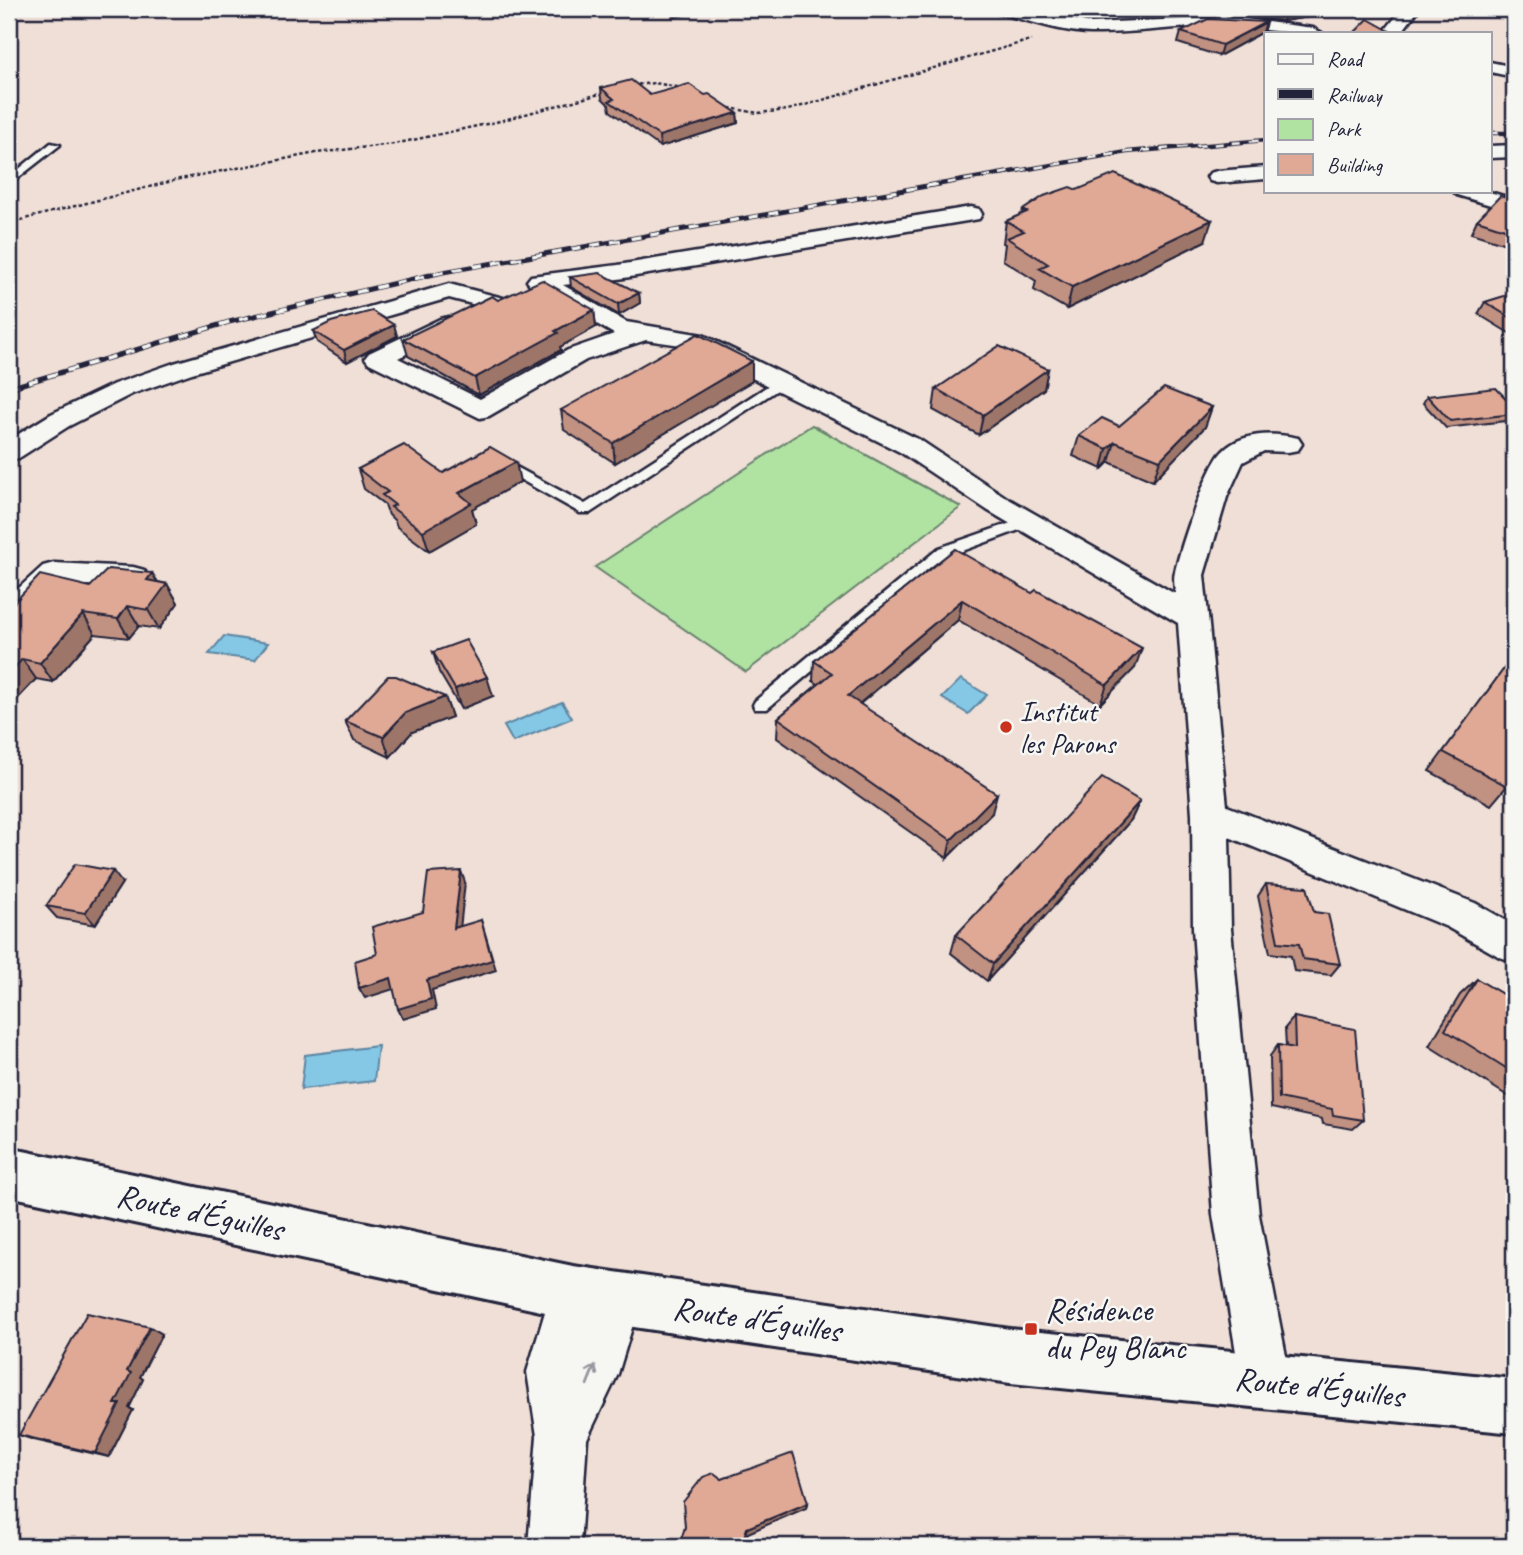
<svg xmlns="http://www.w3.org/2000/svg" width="1523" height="1555" font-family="Caveat,sans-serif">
	<rect width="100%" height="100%" fill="#efdfd6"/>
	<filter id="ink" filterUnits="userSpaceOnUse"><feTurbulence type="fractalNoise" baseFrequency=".0143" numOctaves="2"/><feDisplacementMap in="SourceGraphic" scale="14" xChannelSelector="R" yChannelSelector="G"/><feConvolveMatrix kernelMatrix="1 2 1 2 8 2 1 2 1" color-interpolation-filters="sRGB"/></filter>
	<g filter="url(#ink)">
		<path fill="#b0e2a2" stroke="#69826e" stroke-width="2" d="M812 425 961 507 746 672 595 567Z"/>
		<g fill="#84c8e6" stroke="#5d86a2" stroke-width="2">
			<path d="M224 636 268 643 255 660 209 654Z"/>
			<path d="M961 679 987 695 968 714 942 698Z"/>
			<path d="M562 702 572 718 513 742 504 726Z"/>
			<path d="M378 1046 374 1081 301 1089 305 1055Z"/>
		</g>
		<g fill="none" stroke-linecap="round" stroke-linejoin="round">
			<defs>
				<g id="service">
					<path d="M1041 9H1049L1045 19 1041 22 1037 19Z"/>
					<path d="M1221 9H1233L1222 14 1234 20V24H1228L1211 13Z"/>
					<path d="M51 143 60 145 9 185V177Z"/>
					<path d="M780 378 786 382 785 385 590 513H580L493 464 495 461H505L585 504Z"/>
					<path d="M1028 517 1035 522 1033 525 949 556 767 709H755L753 705 755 701 939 548Z"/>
				</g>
				<g id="minor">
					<path d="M995 9H1022L1091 23 1231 17 1313 28 1322 33C1291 34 1262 29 1231 27 1184 24 1138 34 1091 33 1060 32 1027 20 997 13Z"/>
					<path d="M1402 9H1419L1401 33H1383Z"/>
					<path d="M1490 62 1514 67V77L1490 72Z"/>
					<path d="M1514 145V157L1490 158V146Z"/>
					<path d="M1266 167V179L1217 183 1210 181 1207 177 1210 173 1217 171Z"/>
					<path d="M1453 191H1486L1514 199V212L1457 195Z"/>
					<path d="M971 207 979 209 982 214 979 219 618 279 563 285 626 322 703 335 920 440 1007 498 1175 594C1175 587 1173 579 1175 572 1180 549 1206 468 1222 452 1241 432 1272 432 1298 438L1302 444 1298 450 1288 452 1264 451 1243 462 1227 497 1204 575 1227 806 1475 903 1514 925V962L1500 957 1447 927 1229 837 1231 929 1259 1215 1291 1382 1283 1399 1266 1407 1249 1399 1241 1382 1213 1215 1193 929 1192 814 1178 623 987 510 900 452 688 346 646 340 586 360 489 416 480 418 369 363 365 358 369 353 440 319 449 317 458 319 461 324 458 329 398 358 480 399 568 350 614 334 545 294 542 288 531 286 527 281 531 276 618 265Z"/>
					<path d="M449 284 503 298 507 303 503 308 495 310 449 298 192 373 132 394 69 426 19 458 9 460V440L51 414 114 384 174 363Z"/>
					<path d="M54 563 133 567 144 570 148 577 144 584 133 587 61 584 20 622 9 625V597L43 566Z"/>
					<path d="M573 1268 590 1275 596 1291 600 1281 617 1274 634 1281 641 1298 618 1374 587 1439 580 1546H528L537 1436 527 1372 556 1275Z"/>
				</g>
				<path id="tertiary" d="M9 1148 573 1266 1010 1329 1514 1379V1433L1010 1383 573 1318 9 1196Z"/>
			</defs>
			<use href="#service" stroke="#22223b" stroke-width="5"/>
			<use href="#minor" stroke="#22223b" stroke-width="5"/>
			<use href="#tertiary" stroke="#22223b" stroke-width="6"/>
			<g stroke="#22223b" stroke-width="2.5" stroke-dasharray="3.5 2.5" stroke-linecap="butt">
				<path d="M632 85 655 83 682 88"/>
				<path d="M729 108 758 113 788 110 1031 40"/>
				<path d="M9 223 180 179 316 153 394 144 496 122 607 92"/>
			</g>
			<use href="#service" fill="#f6f6f2" fill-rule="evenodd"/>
			<use href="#minor" fill="#f6f6f2" fill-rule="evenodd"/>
			<use href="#tertiary" fill="#f6f6f2" fill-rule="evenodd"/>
			<defs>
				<g id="rail-far1">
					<path d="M1490 133H1514"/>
					<path d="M929 186 1127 152 1266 140"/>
				</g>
				<path id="rail" d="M9 388 229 322 443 272 938 184"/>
			</defs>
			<use href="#rail-far1" stroke="#22223b" stroke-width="4.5"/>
			<use href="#rail" stroke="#22223b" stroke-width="5"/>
			<use href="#rail-far1" stroke="#f6f6f2" stroke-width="2.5" stroke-dasharray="9" stroke-linecap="butt"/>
			<use href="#rail" stroke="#f6f6f2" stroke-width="3.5" stroke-dasharray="10" stroke-linecap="butt"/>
		</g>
		<g fill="#c19181" stroke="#22223b" stroke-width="2">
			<path d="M666 9H712L675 17Z"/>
			<path d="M1233 9H1329L1322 15 1283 21 1231 14Z"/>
			<path d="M1266 22 1263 32 1219 56 1178 43 1181 32Z"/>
			<path d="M601 88 650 95H705L737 113 738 123 660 147 610 111 609 105 602 98Z"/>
			<path d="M1077 190 1205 241 1067 309 1034 290 1036 281 1003 260 1005 244 1003 243 1006 221 1022 214 1023 210Z"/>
			<path d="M1514 200V244L1512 246 1471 233 1477 220Z"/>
			<path d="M570 277 639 293 640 303 619 315 571 287Z"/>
			<path d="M1514 293V336L1478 314 1485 302Z"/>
			<path d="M498 300 594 310 596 327 560 347 561 350 479 395 408 356 403 339Z"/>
			<path d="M394 325 397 336 347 362 317 342 313 331Z"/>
			<path d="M752 361V381L615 463 564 430 561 410Z"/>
			<path d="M1048 369 1044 389 979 435 933 410 936 389Z"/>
			<path d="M1427 396 1514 407V420L1446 428 1423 403Z"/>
			<path d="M1212 407 1205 427 1153 481 1109 462 1102 469 1073 456 1079 436 1119 426Z"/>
			<path d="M358 469 443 473 520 482 472 509 476 524 429 551 397 527 395 521 389 515 385 505 364 489Z"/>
			<path d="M955 549 1135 668 1100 704 958 620 860 704 992 813 947 858 777 738 778 718 818 684 813 681 814 661Z"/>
			<path d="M152 573 158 582 167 584 178 603 159 629 139 626 129 638 95 634 53 682 36 679 9 708V608Z"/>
			<path d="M433 652 493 696 461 709 439 672Z"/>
			<path d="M1514 655 1507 786 1491 805 1429 771Z"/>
			<path d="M445 697 452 717 412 732 390 757 354 740 345 721Z"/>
			<path d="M1140 801 1131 820 987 981 951 953 956 935Z"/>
			<path d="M122 883 95 925 57 918 46 906Z"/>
			<path d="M1266 884 1314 912 1340 964 1331 975 1294 971 1291 956 1270 953 1258 896Z"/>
			<path d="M1477 979 1514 1001V1100L1429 1046 1460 995Z"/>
			<path d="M1294 1017 1363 1120 1353 1129 1323 1124 1322 1119 1271 1108 1270 1056 1278 1045 1286 1047 1285 1028Z"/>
			<path d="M150 1327 162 1334 140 1377 143 1379 129 1408 133 1410 109 1457 34 1440 19 1435Z"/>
		</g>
		<g fill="#9d7669" stroke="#22223b" stroke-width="2">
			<path d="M675 9H712L675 17Z"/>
			<path d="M1301 9H1329L1322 15 1283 21 1286 11Z"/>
			<path d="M1266 22 1263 32 1219 56 1222 45Z"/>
			<path d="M737 113 738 123 660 147 659 136Z"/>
			<path d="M1212 220 1205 241 1067 309 1072 287Z"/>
			<path d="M639 293 640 303 619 315 618 304Z"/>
			<path d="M594 310 596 327 560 347 561 350 479 395 475 378 555 331Z"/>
			<path d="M394 325 397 336 347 362 344 350Z"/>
			<path d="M752 361V381L615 463 613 443Z"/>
			<path d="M1048 369 1044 389 979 435 983 415Z"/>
			<path d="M1212 407 1205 427 1153 481 1160 460Z"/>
			<path d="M1115 442 1109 462 1102 469 1107 449Z"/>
			<path d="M516 462 520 482 472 509 476 524 429 551 423 531 459 493Z"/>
			<path d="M152 573 162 590 167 584 178 603 159 629 148 610 147 580Z"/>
			<path d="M962 600 958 620 846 715 848 696Z"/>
			<path d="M127 606 139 626 129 638 118 619Z"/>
			<path d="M83 614 95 634 53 682 40 663Z"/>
			<path d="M1142 648 1135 668 1100 704 1107 685Z"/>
			<path d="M22 659 36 679 9 708V674Z"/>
			<path d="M487 677 493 696 461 709 455 689Z"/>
			<path d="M445 697 452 717 412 732 390 757 383 737 405 713Z"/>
			<path d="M997 794 992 813 947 858 951 840Z"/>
			<path d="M1140 801 1131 820 987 981 993 964Z"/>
			<path d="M113 871 122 883 95 925 85 913Z"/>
			<path d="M461 871 465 882 459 939 454 928Z"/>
			<path d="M481 920 496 970 432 990 436 1009 403 1019 398 1009 427 980Z"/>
			<path d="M391 978 397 988 365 998 359 988Z"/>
			<path d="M150 1327 162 1334 140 1377 143 1379 129 1408 133 1410 109 1457 95 1453 115 1404 127 1371Z"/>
			<path d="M808 1503 806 1508 748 1533 743 1546H741L747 1528Z"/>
		</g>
		<g fill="#e0a996" stroke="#22223b" stroke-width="2">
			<path d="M1267 9H1301L1286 11Z"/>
			<path d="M1208 19 1266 22 1222 45 1181 32Z"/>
			<path d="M1368 19 1393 33H1354Z"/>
			<path d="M631 80 650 95 689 84 705 95 709 94 737 113 659 136 609 101 614 99 601 88Z"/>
			<path d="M1115 174 1212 220 1072 287 1039 268 1048 264 1007 238 1024 231 1006 221 1027 212 1023 210 1044 196 1070 187 1077 190Z"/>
			<path d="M1500 196 1514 200V232L1477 220Z"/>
			<path d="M600 273 639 293 618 304 570 277Z"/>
			<path d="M542 280 594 310 555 331 558 333 475 378 403 339 492 296 498 300Z"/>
			<path d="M1514 293V320L1485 302Z"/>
			<path d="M372 311 394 325 344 350 313 331 331 322Z"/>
			<path d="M698 334 752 361 613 443 561 410Z"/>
			<path d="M999 346 1048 369 983 415 936 389Z"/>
			<path d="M1164 388 1212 407 1160 460 1115 442 1107 449 1079 436 1102 418 1119 426Z"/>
			<path d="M1496 388 1514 407V414L1450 421 1427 396Z"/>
			<path d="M404 445 443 473 490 447 516 462 459 493 471 503 423 531 391 507 395 505 382 495 388 492 358 469Z"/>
			<path d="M955 549 1032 593 1036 590 1142 648 1107 685 962 600 848 696 997 794 951 840 778 718 832 673 814 661Z"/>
			<path d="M108 569 152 573 147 580 167 584 148 610 127 606 118 619 83 614 40 663 22 659 9 674V608L40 575 90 587Z"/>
			<path d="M466 640 487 677 455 689 433 652Z"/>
			<path d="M1514 655V776L1507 786 1443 752Z"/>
			<path d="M388 676H396L445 697 405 713 383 737 345 721Z"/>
			<path d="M1102 778 1140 801 993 964 956 935Z"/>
			<path d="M75 864 113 871 85 913 46 906Z"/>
			<path d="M461 871 454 928 481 920 492 960 427 980 431 999 398 1009 391 978 359 988 355 961 377 954 372 927 423 912 428 873Z"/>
			<path d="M1266 884 1307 887 1314 912 1328 914 1340 964 1303 959 1299 944 1278 942Z"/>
			<path d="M1477 979 1514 1001V1073L1445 1030Z"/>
			<path d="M1294 1017 1355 1029 1363 1120 1333 1115 1332 1109 1279 1098 1278 1045 1295 1048Z"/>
			<path d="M87 1313 150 1327 127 1371 131 1373 115 1404H120L95 1453 19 1435Z"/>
			<path d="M793 1453 808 1503 747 1528 741 1546H679L685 1527 683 1502 703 1477 714 1473 722 1479Z"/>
		</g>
		<defs><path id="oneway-shaft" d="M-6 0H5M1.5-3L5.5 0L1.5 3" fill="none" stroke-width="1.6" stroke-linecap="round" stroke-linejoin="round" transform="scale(1.75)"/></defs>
		<use stroke="#9797a0" href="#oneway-shaft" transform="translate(591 1375) rotate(-68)"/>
	</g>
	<g fill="#c8321e" stroke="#f6f6f2" stroke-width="2.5">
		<circle cx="1006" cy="727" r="7"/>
		<rect x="1024" y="1322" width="14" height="14" rx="3.5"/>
	</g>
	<g text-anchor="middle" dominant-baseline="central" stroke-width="5" stroke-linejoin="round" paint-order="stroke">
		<g font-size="28" fill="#22223b" stroke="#f6f6f2" text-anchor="start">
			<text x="1020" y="711">Institut<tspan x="1020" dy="32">les Parons</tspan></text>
		</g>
		<g font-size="33" fill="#22223b" stroke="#f6f6f2">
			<text transform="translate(200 1212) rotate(12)">Route d'Éguilles</text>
			<text transform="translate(757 1319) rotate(8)">Route d'Éguilles</text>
			<text transform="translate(1319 1387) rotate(6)">Route d'Éguilles</text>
		</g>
		<g font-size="33" fill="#22223b" stroke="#f6f6f2" text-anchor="start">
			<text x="1045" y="1310">Résidence<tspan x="1045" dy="38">du Pey Blanc</tspan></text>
		</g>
	</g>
	<rect width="1523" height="1555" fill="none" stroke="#f6f6f2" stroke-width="35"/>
	<rect x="18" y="18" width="1488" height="1520" fill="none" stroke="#22223b" stroke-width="2.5" filter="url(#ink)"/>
	<rect x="1264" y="32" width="228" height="161" fill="#f6f6f2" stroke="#a1a1a9" stroke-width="2"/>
	<rect x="1278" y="54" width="35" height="10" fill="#f6f6f2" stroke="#a1a1a9" stroke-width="2"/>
	<text x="1327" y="66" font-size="21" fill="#22223b">Road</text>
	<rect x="1278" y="89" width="35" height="10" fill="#22223b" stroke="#a1a1a9" stroke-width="2"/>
	<text x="1327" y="102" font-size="21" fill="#22223b">Railway</text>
	<rect x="1278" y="119" width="35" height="21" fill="#b0e2a2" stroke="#a1a1a9" stroke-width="2"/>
	<text x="1327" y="136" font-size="21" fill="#22223b">Park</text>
	<rect x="1278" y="154" width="35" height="21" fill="#e0a996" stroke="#a1a1a9" stroke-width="2"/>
	<text x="1327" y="172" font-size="21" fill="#22223b">Building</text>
</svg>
